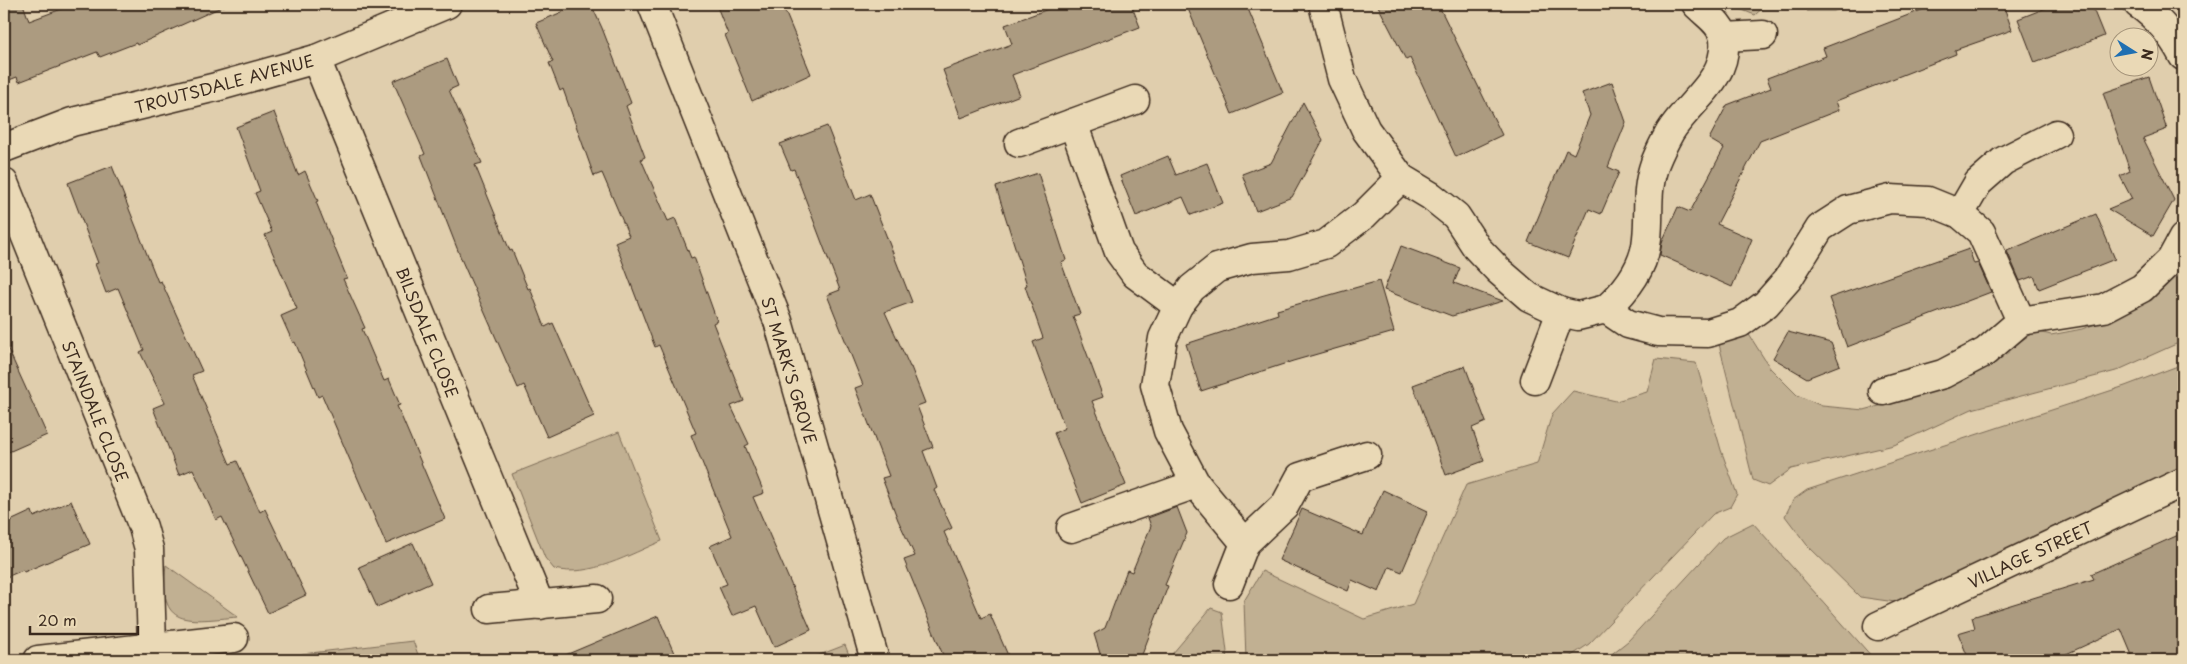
<svg xmlns="http://www.w3.org/2000/svg" width="2187" height="664" font-family="'Playpen Sans',sans-serif">
	<rect width="100%" height="100%" fill="#e0cead"/>
	<filter id="ink" filterUnits="userSpaceOnUse"><feTurbulence type="fractalNoise" baseFrequency=".02" numOctaves="2"/><feDisplacementMap in="SourceGraphic" scale="10" xChannelSelector="R" yChannelSelector="G"/><feConvolveMatrix kernelMatrix="1 2 1 2 8 2 1 2 1" color-interpolation-filters="sRGB"/></filter>
	<g filter="url(#ink)">
		<g fill="#c1b092" stroke="#7e6d58">
			<path d="M1727 4H1767L1755 15Z"/>
			<path d="M1803 4H1858L1834 11H1807Z"/>
			<path d="M2183 266V341L2116 371 1972 409 1894 445 1791 469 1768 486 1753 480 1719 344 1748 333 1770 368 1797 395 1822 406 1864 410 1905 399 1984 367 2035 331 2051 335 2082 329 2127 312 2165 287Z"/>
			<path d="M1656 359 1696 363 1721 450 1737 494 1730 507 1713 514 1589 644 1565 660H1246L1244 601 1262 571 1364 619 1413 604 1466 485 1537 464 1552 414 1573 391 1616 401 1647 392Z"/>
			<path d="M2183 364V466L1895 602 1860 597 1807 545 1785 516 1793 500 1807 490 2125 386Z"/>
			<path d="M619 432 662 541C630 554 590 578 554 569L545 558 512 474Z"/>
			<path d="M1753 523 1874 659 1604 660 1628 641 1723 538Z"/>
			<path d="M166 565 238 617C188 621 157 630 166 565Z"/>
			<path d="M1211 608 1222 612 1228 660H1167Z"/>
			<path d="M413 641 420 660H305L302 654Z"/>
			<path d="M845 645 851 660H807Z"/>
		</g>
		<g fill="#ac9b80" stroke="#3b2a1e">
			<path d="M4 4H23L29 21 75 4H228L137 45 136 43 100 57 97 52 19 82 17 77 4 82Z"/>
			<path d="M581 4H591L602 28 631 103 626 106 645 157 641 159 668 221 675 218 691 258 694 257 717 321 713 323 744 401 731 406 749 444 745 446 764 493 753 497 811 630 774 647 756 606 732 616 719 587 727 584 710 546 732 536 691 435 696 433 659 345 655 347 615 242 629 236 602 173 594 176 563 89 560 91 549 63 553 62 536 23Z"/>
			<path d="M716 4H782L811 74 752 101 725 35 728 34Z"/>
			<path d="M1062 4H1131L1140 27 1012 75 1020 95 961 118 943 70 1012 44 1005 25Z"/>
			<path d="M1186 4H1246L1283 93 1232 114Z"/>
			<path d="M1377 4H1438L1502 135 1456 157 1410 58 1406 60Z"/>
			<path d="M1937 4H2003L2012 30 1955 50 1956 54 1836 101 1839 110 1760 141 1717 224 1752 239 1732 287 1660 255 1662 242 1678 207 1690 212 1724 148 1709 139 1727 105 1771 88 1767 78 1826 56 1823 48Z"/>
			<path d="M2056 4H2091L2104 36 2035 63 2018 19Z"/>
			<path d="M447 59 458 86 449 90 482 163 475 165 510 251 512 250 528 289 530 288 545 327 553 323 594 416 547 437 524 385 518 388 462 261 421 156 425 154 393 81Z"/>
			<path d="M2149 77 2167 129 2143 138 2174 200 2153 236 2108 209 2132 199 2120 176 2130 171 2103 93Z"/>
			<path d="M1612 82 1626 122 1608 167 1619 172 1601 214 1589 209 1568 258 1528 242 1566 150 1574 154 1590 115 1582 93Z"/>
			<path d="M1303 102 1323 140 1292 197 1256 211 1242 174 1271 163Z"/>
			<path d="M274 112 298 175 305 171 318 201 316 202 347 278 343 279 365 328 362 329 384 381 389 379 400 405 397 406 445 519 386 544 322 395 318 397 295 342 293 343 281 316 297 309 265 235 272 232 255 193 260 191 236 127Z"/>
			<path d="M827 126 856 200 870 194 912 302 885 312 910 367H911L925 403 917 406 933 447 923 451 937 488 934 490 952 528 944 532 981 618 990 614 1010 660H945L904 560 915 556 898 520 882 478 889 476 855 388 863 385 827 295 840 290 794 169 791 170 780 144Z"/>
			<path d="M1168 156 1176 175 1207 163 1223 203 1191 215 1183 197 1136 216 1120 176Z"/>
			<path d="M112 166 158 282 161 281 202 371 192 375 230 464 237 461 260 512 265 509 306 595 268 613 222 517 216 520 193 469 179 475 153 408 165 403 140 352 144 350 118 288 106 293 95 264 98 263 68 183Z"/>
			<path d="M1038 173 1066 260 1061 262 1080 314 1073 316 1103 397 1092 401 1126 485 1082 503 1054 433 1065 428 1033 342 1043 338 1025 286 1027 285 996 187Z"/>
			<path d="M2096 214 2115 259 2039 289 2034 276 2020 281 2007 251Z"/>
			<path d="M1401 246 1460 268 1454 283 1503 301 1452 316 1384 290Z"/>
			<path d="M1969 249 1974 264 1978 263 1991 292 1847 347 1829 298Z"/>
			<path d="M1379 281 1394 332 1293 361 1201 391 1186 344 1278 314 1277 310Z"/>
			<path d="M1788 332 1831 343 1840 365 1807 378 1773 358Z"/>
			<path d="M4 340 47 435 4 454Z"/>
			<path d="M1465 366 1486 422 1472 428 1484 461 1446 475 1413 385Z"/>
			<path d="M1383 490 1428 511 1402 572 1389 567 1379 592 1352 580 1348 591 1279 560 1302 509 1363 535Z"/>
			<path d="M71 501 90 544 24 572 23 570 4 578V524L32 511 34 517Z"/>
			<path d="M1177 507 1187 533 1165 585 1168 586 1140 660H1102L1094 634 1105 628 1127 570 1132 572 1151 526 1148 518Z"/>
			<path d="M2183 533V660H2134L2121 629 2053 660H1969L1958 633 1975 628 1972 617 2094 579 2091 574Z"/>
			<path d="M413 543 431 583 377 607 359 567Z"/>
			<path d="M658 616 677 660H557L556 659Z"/>
		</g>
		<g fill="none" stroke-linecap="round" stroke-linejoin="round">
			<defs>
				<g id="minor">
					<path d="M652 4 778 321 875 660"/>
					<path d="M1323 4 1342 79 1366 130 1401 178 1431 196 1456 216 1477 248 1499 271 1529 297 1561 312 1578 316 1606 309 1628 324 1658 332 1708 333 1740 323 1766 304 1788 279 1820 228 1848 210 1890 199 1928 201 1960 214 1981 232 2021 321"/>
					<path d="M2138 4C2157 17 2172 35 2183 56"/>
					<path d="M1724 37 1763 35"/>
					<path d="M316 59 540 605"/>
					<path d="M1135 100 1073 123 1119 252 1135 274 1178 306"/>
					<path d="M1019 143 1073 123"/>
					<path d="M4 148 72 122 216 87 316 59 447 4"/>
					<path d="M4 183 143 527 149 549 152 646"/>
					<path d="M1960 214 1978 183 2003 161 2056 134"/>
					<path d="M1606 309C1627 290 1645 267 1647 238 1650 211 1645 191 1655 163 1659 153 1665 141 1670 132 1689 101 1728 80 1724 39 1722 23 1705 14 1696 4"/>
					<path d="M1535 380 1561 312"/>
					<path d="M1883 391 1943 374 1985 352 2021 321 2104 308 2142 288 2171 260 2183 238"/>
					<path d="M1071 528 1196 484"/>
					<path d="M1245 543 1196 484 1168 431 1155 385 1163 338 1178 306 1192 288 1217 268 1252 258 1289 255 1326 244 1364 215 1401 178"/>
					<path d="M1229 584 1245 543 1285 505 1300 477 1367 455"/>
					<path d="M489 609 597 599"/>
					<path d="M1878 626 2183 482"/>
					<path d="M38 660 234 638"/>
				</g>
			</defs>
			<use href="#minor" stroke="#3b2a1e" stroke-width="31"/>
			<use href="#minor" stroke="#ead9b6" stroke-width="28"/>
		</g>
	</g>
	<g text-anchor="middle" dominant-baseline="central" stroke-width="4.5" stroke-linejoin="round" paint-order="stroke">
		<g font-size="16" fill="#3b2a1e" stroke="#ead9b6">
			<text transform="translate(224 83) rotate(-15)">TROUTSDALE AVENUE</text>
			<text transform="translate(428 332) rotate(68)">BILSDALE CLOSE</text>
			<text transform="translate(790 370) rotate(73)">ST MARK'S GROVE</text>
			<text transform="translate(96 411) rotate(68)">STAINDALE CLOSE</text>
			<text transform="translate(2030 554) rotate(-25)">VILLAGE STREET</text>
		</g>
	</g>
	<rect width="2187" height="664" fill="none" stroke="#ead9b6" stroke-width="20"/>
	<rect x="10" y="10" width="2167" height="644" fill="none" stroke="#3b2a1e" stroke-width="2" filter="url(#ink)"/>
	<g transform="translate(2134 52) rotate(101)"><circle r="24" fill="#ead9b6" stroke="#a49379"/>
	<path d="M0-4L9 19L0 12L-9 19Z" fill="#1f6fb2"/>
	<text y="-8" font-size="14" font-weight="bold" text-anchor="middle" fill="#3b2a1e">N</text>
	</g>
	<path d="M30 626v8h108v-8" fill="none" stroke="#3b2a1e" stroke-width="2.5"/>
	<text x="38" y="626" font-size="15" fill="#3b2a1e" stroke="#ead9b6" stroke-width="4" paint-order="stroke">20 m</text>
</svg>
